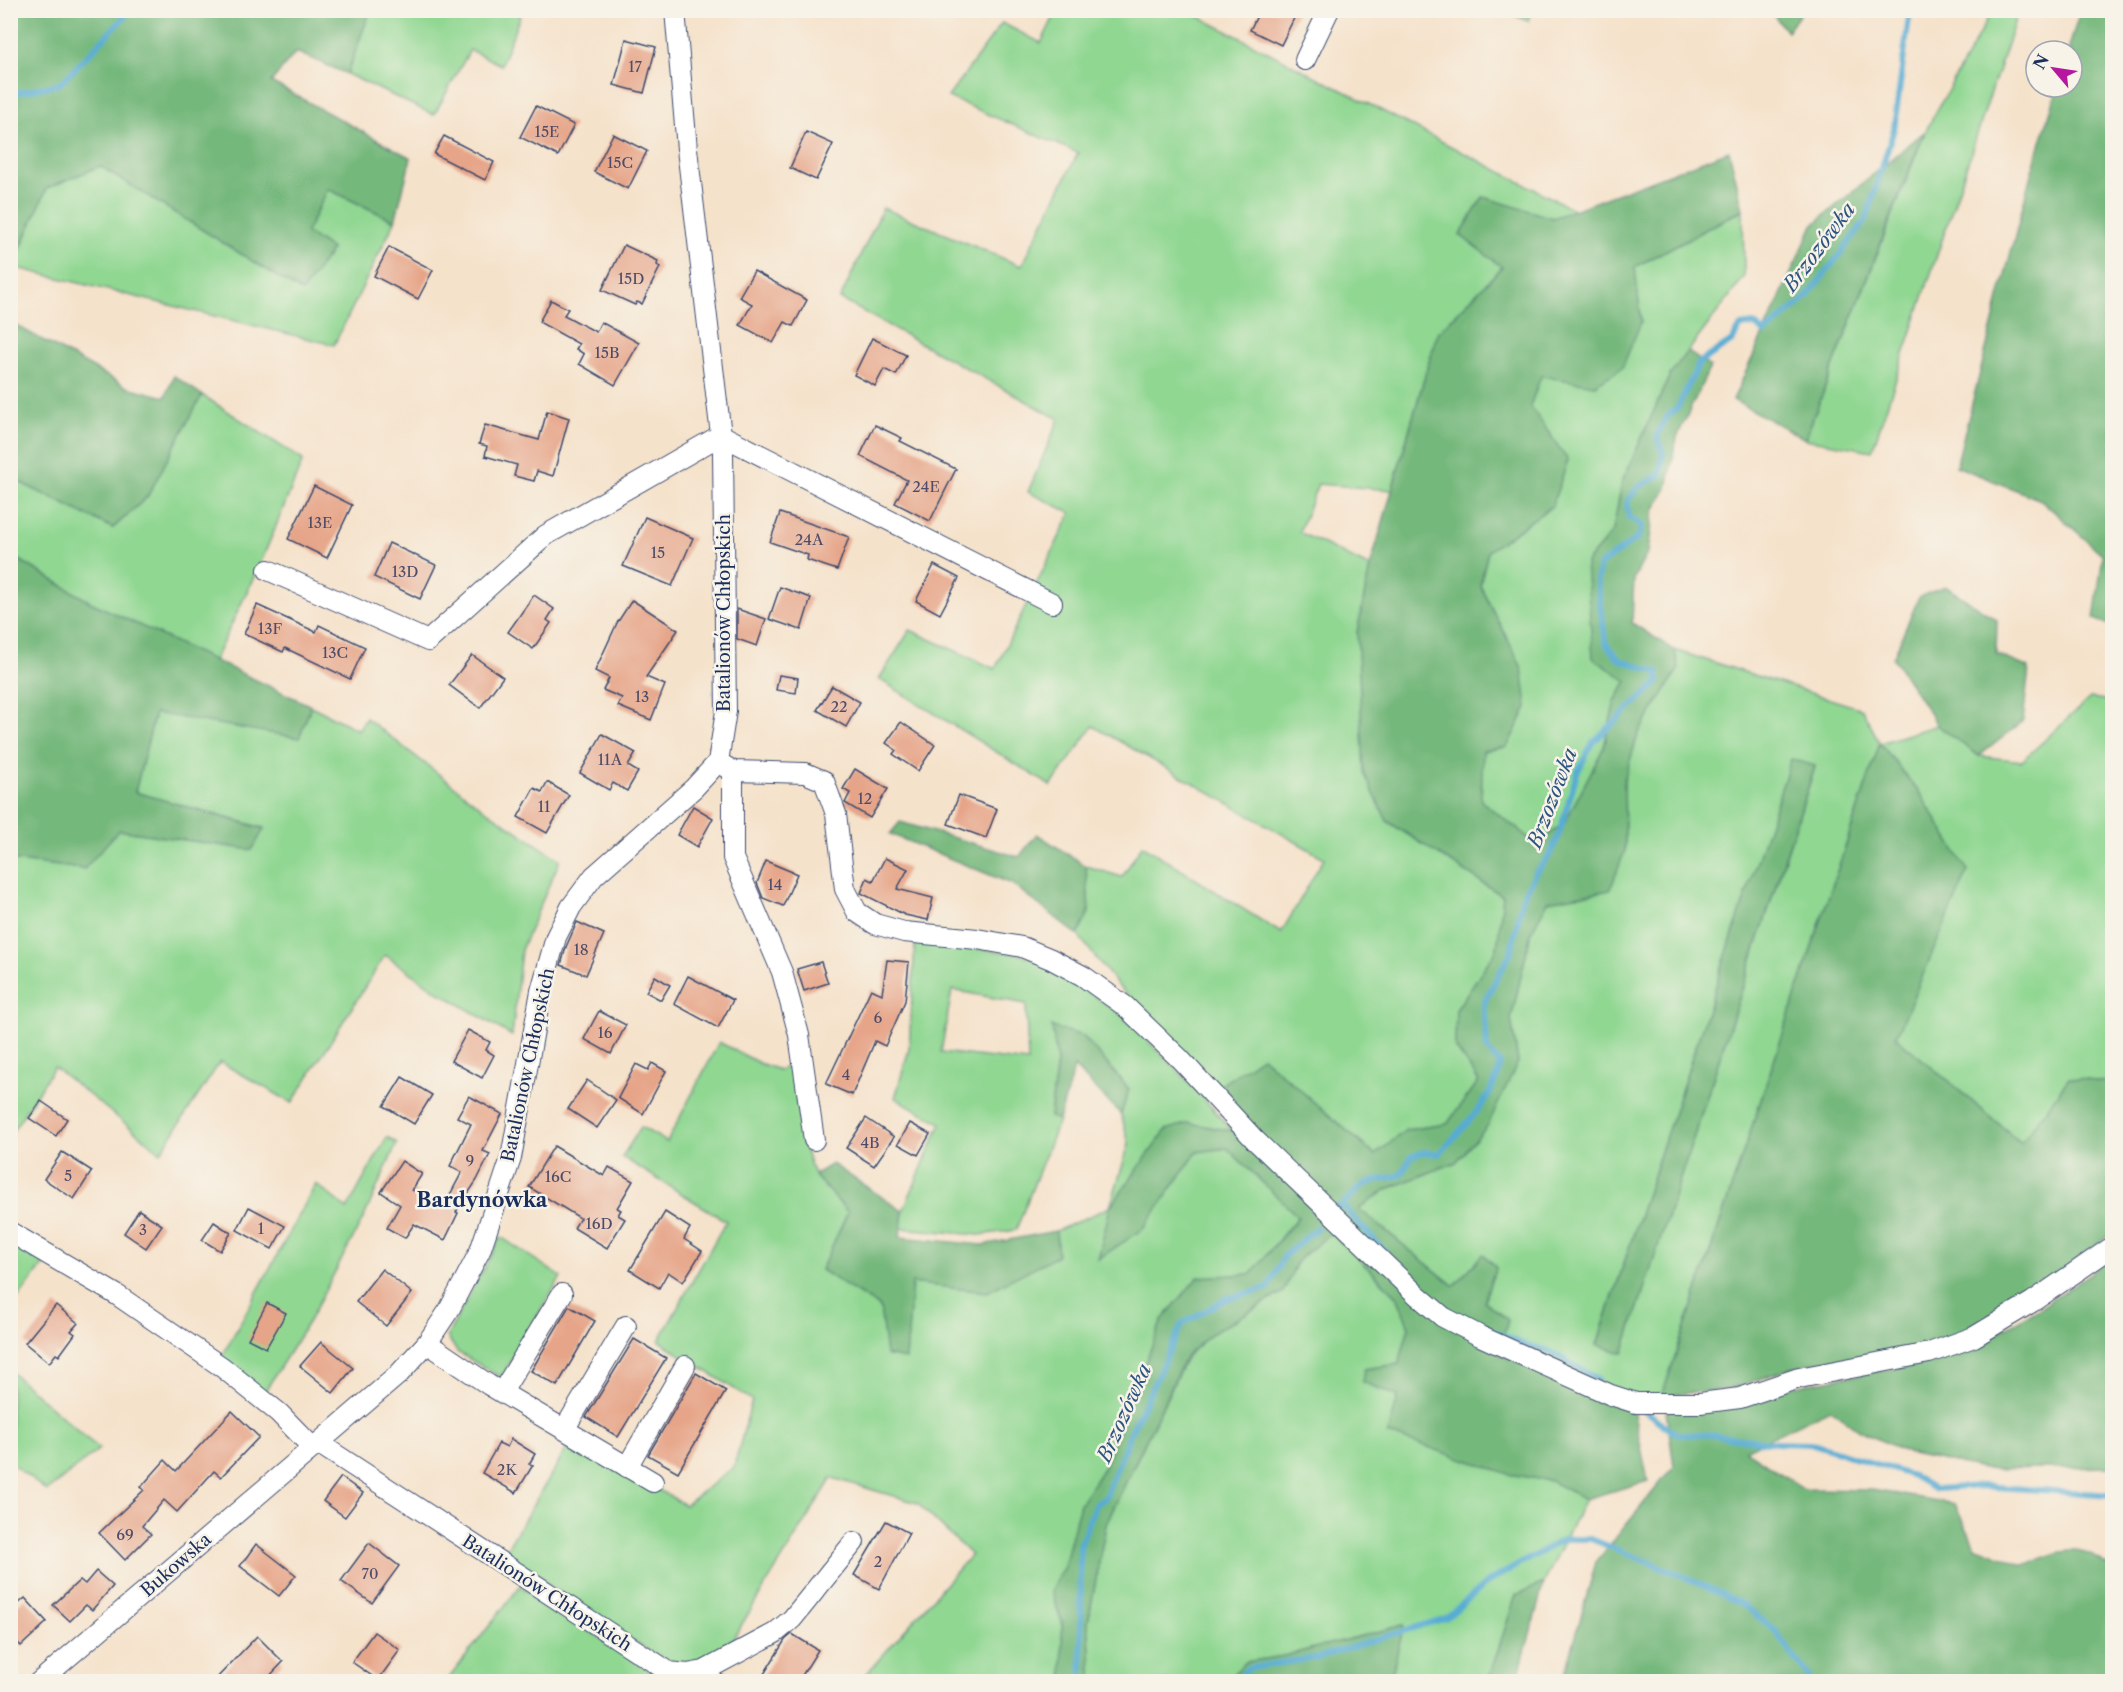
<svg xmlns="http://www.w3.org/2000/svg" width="2123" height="1692" font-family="'Libre Caslon Text',serif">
	<rect width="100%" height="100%" fill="#f7f3e8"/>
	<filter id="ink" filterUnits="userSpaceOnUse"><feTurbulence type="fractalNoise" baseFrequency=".0167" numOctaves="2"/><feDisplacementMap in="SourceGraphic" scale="12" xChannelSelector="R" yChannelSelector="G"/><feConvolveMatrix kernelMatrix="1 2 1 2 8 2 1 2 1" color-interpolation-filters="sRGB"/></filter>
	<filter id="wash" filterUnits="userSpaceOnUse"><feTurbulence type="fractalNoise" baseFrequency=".008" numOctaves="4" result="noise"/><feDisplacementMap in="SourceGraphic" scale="24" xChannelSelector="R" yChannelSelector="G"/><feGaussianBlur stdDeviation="1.35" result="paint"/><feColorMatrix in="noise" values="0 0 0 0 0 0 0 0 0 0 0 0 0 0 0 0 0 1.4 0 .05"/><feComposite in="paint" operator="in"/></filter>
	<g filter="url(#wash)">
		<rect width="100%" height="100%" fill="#f5e2cb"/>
		<g fill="#90d792" stroke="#568378" stroke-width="1.5" fill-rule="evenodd">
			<path d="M370 11V10L522 11 501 65 470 50 434 115 347 74Z"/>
			<path d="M1057 11H1188L1575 210 1553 218 1502 267 1437 334 1392 490 1318 484 1299 532 1370 567 1357 633 1387 821 1503 896 1497 949 1456 1010 1455 1047 1479 1081 1447 1124 1406 1130 1375 1155 1262 1057 1218 1087 1120 988 1078 935 1089 912 1086 866 1122 877 1142 845 1281 933 1324 858 1093 726 1051 786 879 679 910 630 995 669 1071 513 1028 492 1059 419 840 299 883 208 1021 266 1078 153 948 97 1002 23 1041 43Z"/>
			<path d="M1505 11H1531L1528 21Z"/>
			<path d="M1992 11H2018L1872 451 1805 439 1925 132Z"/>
			<path d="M100 166 302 292 332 249 306 233 328 189 395 221 334 345 13 267 47 188Z"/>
			<path d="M1743 210 1744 277 1670 375 1622 482 1613 531 1586 563 1627 681 1615 701 1604 747 1565 822 1537 844 1481 801 1480 585 1488 551 1552 506 1530 406 1541 375 1595 385 1641 322 1634 267Z"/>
			<path d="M202 395 303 460 262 560 214 661 90 602 11 555V478L113 528 147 497Z"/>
			<path d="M1674 650 1862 709 1880 743 1937 725 1979 756 2022 761 2090 698 2112 701V1083L2069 1078 2022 1143 1895 1037 1967 871 1921 795 1880 743 1662 1396H1625L1502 1337 1508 1320 1483 1301 1496 1267 1483 1255 1454 1286 1359 1209 1387 1189 1456 1162 1518 1062 1511 1019 1531 932 1548 901 1625 850 1624 780 1638 734 1679 668ZM1791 760 1815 767 1623 1353 1597 1344Z"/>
			<path d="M311 706 358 730 366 718 484 809 560 860 521 950 512 1036 436 990 385 955 292 1103 220 1062 161 1152 54 1067 11 1134V860L84 869 118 830 252 850 264 828 135 792 155 712 299 738Z"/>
			<path d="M915 941 1019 954 1049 964 1119 1013 1177 1069 1233 1131 1188 1123 1143 1229 1197 1152 1227 1148 1298 1216 1251 1274 1198 1277 1104 1467 1080 1504 1064 1567 1051 1591 1062 1622 1063 1681H860L971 1555 917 1503 832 1478 721 1658 695 1666 669 1664 503 1555 572 1440 685 1505 734 1467 752 1400 659 1341 726 1221 622 1157 641 1127 667 1142 719 1042 759 1063 779 1070 793 1064 801 1137 814 1175 848 1212 821 1270 880 1307 887 1356 906 1358 912 1283 987 1292 1057 1255 1056 1231 1110 1207 1129 1144 1121 1114 1129 1089 1053 1027 1057 1062 1050 1116 1059 1120 1016 1230 979 1235 901 1228 903 1211 941 1123 895 1098 909 1049ZM952 990 1026 1004 1028 1062 941 1052Z"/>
			<path d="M387 1137 397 1143 364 1217 309 1321 262 1396 219 1362 316 1184 347 1209Z"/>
			<path d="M11 1229 53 1252 11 1308Z"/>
			<path d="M1331 1233 1397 1296 1409 1327 1399 1364 1365 1369 1363 1382 1398 1396 1509 1474 1551 1481 1585 1499 1544 1583 1516 1595 1488 1681H1390L1403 1625 1284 1656 1246 1662 1226 1681 1092 1682 1088 1622 1106 1524 1187 1356 1211 1334 1283 1292 1298 1260Z"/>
			<path d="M501 1237 561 1277 501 1377 457 1352 447 1336Z"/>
			<path d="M11 1372 99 1449 47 1491 11 1463Z"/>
			<path d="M520 1586 667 1681 446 1682Z"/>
		</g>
		<g fill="#74b87c" stroke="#48746d" stroke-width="1.5">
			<path d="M11 10 370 11 347 74 296 52 271 82 411 158 395 221 328 189 306 233 332 249 302 292 100 166 47 188 11 269Z"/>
			<path d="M1770 11H1802L1787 32Z"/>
			<path d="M2080 11H2112V626L2094 619 2103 555 2041 500 1956 466 2031 174 2058 87H2072V51H2068Z"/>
			<path d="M1924 132 1805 439 1733 400 1813 225Z"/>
			<path d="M1729 151 1743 209 1635 267 1641 322 1622 368 1595 385 1541 376 1530 406 1568 460 1552 506 1488 551 1480 585 1522 668 1527 707 1507 747 1483 751 1481 801 1537 844 1565 822 1604 747 1615 701 1627 681 1593 658 1586 563 1613 531 1622 482 1670 375 1687 351 1710 367 1677 437 1667 488 1654 510 1648 552 1634 578 1632 623 1674 650 1679 668 1638 734 1624 780 1625 850 1610 890 1548 901 1531 932 1511 1019 1518 1062 1488 1125 1456 1162 1387 1189 1359 1209 1454 1286 1483 1254 1496 1267 1484 1301 1508 1320 1498 1353 1590 1397 1633 1409 1648 1481 1585 1499 1551 1481 1509 1474 1388 1434 1398 1396 1362 1382 1364 1369 1399 1364 1409 1327 1397 1296 1331 1233 1298 1260 1283 1292 1211 1334 1186 1356 1106 1524 1088 1622 1092 1681H1063L1062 1622 1051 1591 1064 1567 1080 1504 1104 1467 1162 1320 1198 1277 1251 1274 1298 1217 1227 1148 1197 1152 1143 1229 1098 1259 1110 1207 1166 1130 1188 1123 1233 1131 1229 1101 1218 1087 1262 1057 1375 1155 1406 1130 1447 1124 1479 1081 1455 1047 1456 1010 1497 949 1503 896 1387 821 1364 773 1357 633 1370 567 1437 334 1502 267 1460 235 1483 197 1553 218Z"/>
			<path d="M10 322 127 387 165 397 174 376 202 395 147 497 113 528 11 478Z"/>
			<path d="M11 555 90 602 311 706 299 738 155 713 135 792 264 829 252 850 119 830 84 869 11 860Z"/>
			<path d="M1945 586 1997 620 1996 654 2029 668 2023 721 1979 756 1937 725 1893 658 1919 597Z"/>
			<path d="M1880 743 1921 795 1968 871 1896 1037 2021 1143 2069 1078 2112 1083V1233L2025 1298 1971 1331 1926 1346 1798 1366 1730 1389 1662 1396Z"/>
			<path d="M1791 759 1815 766 1623 1353 1597 1345Z"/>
			<path d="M900 822 1019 857 1037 834 1086 866 1089 912 1078 935 1012 884 890 834Z"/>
			<path d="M1052 1027 1083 1036 1129 1089 1121 1114 1074 1067 1059 1120 1050 1117 1057 1062Z"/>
			<path d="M832 1164 903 1211 900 1237 982 1245 1056 1231 1058 1255 987 1292 912 1283 906 1359 886 1355 880 1307 821 1270 848 1212 814 1175Z"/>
			<path d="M2112 1258V1467L1983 1469 1907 1453 1859 1430 1830 1409 1745 1450 1804 1489 1872 1490 1955 1504 1975 1546 2024 1565C2062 1551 2077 1541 2112 1568V1681L1639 1682 1624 1675 1621 1681 1563 1682 1596 1562 1674 1466 1666 1411 1804 1384 1927 1363 1974 1346 2034 1312Z"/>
			<path d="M1544 1583 1517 1681H1488L1516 1595Z"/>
			<path d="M1404 1625 1390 1681H1226L1246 1662 1284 1656Z"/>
			<path d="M724 1671 742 1681 704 1682Z"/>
		</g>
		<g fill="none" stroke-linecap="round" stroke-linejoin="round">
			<g stroke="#56acd3" stroke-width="6">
				<path d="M10 94 60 84 131 10"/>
				<path d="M1342 1205 1387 1254"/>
				<path d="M1337 1208 1342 1205 1364 1184 1401 1175 1412 1156 1424 1152 1439 1154C1462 1128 1494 1100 1500 1064L1487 1049 1484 1002 1511 952 1523 897 1536 872 1550 855 1559 834 1577 773 1592 743 1658 682V672L1620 660 1606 644 1597 581 1600 565 1639 537 1642 524 1629 518 1627 502 1638 487 1660 475 1663 454 1657 435 1666 418 1678 407 1699 363 1732 341 1741 326 1754 324 1765 333 1806 298 1866 220 1894 129 1910 10"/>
				<path d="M1488 1329 1525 1345 1549 1351 1598 1379"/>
				<path d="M1644 1410 1673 1432 1683 1435 1702 1434 1778 1443 1813 1444 1913 1476 1935 1489 1982 1486 2112 1495"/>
				<path d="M1082 1682 1080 1546 1095 1505 1105 1498 1130 1434 1182 1324 1226 1299 1268 1288 1284 1256 1317 1228"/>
				<path d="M1234 1682 1249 1668 1319 1657 1446 1618 1488 1582 1564 1539H1591L1685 1577 1742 1604 1777 1632 1786 1647 1809 1676 1810 1682"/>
			</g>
		</g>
		<g id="blocks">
			<g fill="#e6a488">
				<path d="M1260 10H1298L1281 45 1250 30Z"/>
				<path d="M626 39 656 47 644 93 614 85Z"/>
				<path d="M536 106 574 125 558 156 520 137Z"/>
				<path d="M806 132 833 144 816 180 790 168Z"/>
				<path d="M613 134 647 151 628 189 594 172Z"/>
				<path d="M444 136 494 162 485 180 434 154Z"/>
				<path d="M624 245 658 261 657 265 660 267 642 304 637 302 635 305 602 290Z"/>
				<path d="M389 247 433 270 418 299 374 276Z"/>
				<path d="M754 271 807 300 793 326 785 322 773 343 740 325 752 304 739 297Z"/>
				<path d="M551 300 568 309 564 315 596 332 601 322 639 343 615 385 579 364 584 354 576 349 579 344 539 322Z"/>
				<path d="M872 338 906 355 896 375 884 369 875 386 854 375Z"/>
				<path d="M547 411 569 418 553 476 537 471 534 481 514 476 517 465 485 456 487 446 479 444 485 425 539 440Z"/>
				<path d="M875 425 902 438 900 441 956 469 930 521 895 503 907 480 860 456Z"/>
				<path d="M314 486 352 505 327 558 288 539Z"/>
				<path d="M780 513 849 537 837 570 807 560 808 555 770 542Z"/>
				<path d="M645 517 693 538 672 586 623 566Z"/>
				<path d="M389 543 436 565 420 599 374 577Z"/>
				<path d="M934 565 959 578 940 614 916 601Z"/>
				<path d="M780 587 811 598 801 630 769 619Z"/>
				<path d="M534 595 554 609 547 620 551 623 533 649 508 632Z"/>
				<path d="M632 600 678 630 646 677 665 685 651 720 618 706 622 698 603 690 609 678 595 671 617 623Z"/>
				<path d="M257 605 316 632 319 625 365 647 350 679 285 648 283 652 244 634Z"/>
				<path d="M737 609 766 619 757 646 737 639Z"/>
				<path d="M472 655 503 677 480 708 449 685Z"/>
				<path d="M779 675 798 678 796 693 776 690Z"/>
				<path d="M832 686 860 702 846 727 817 710Z"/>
				<path d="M901 722 935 745 918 771 893 754 896 750 886 743Z"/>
				<path d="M602 734 636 753 628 766 638 772 627 791 613 783 609 790 580 773Z"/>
				<path d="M855 769 888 789 870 818 845 803 850 793 843 789Z"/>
				<path d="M547 782 569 795 547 833 518 817 534 788 542 792Z"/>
				<path d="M959 795 997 809 986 838 948 824Z"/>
				<path d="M693 806 713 818 697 847 677 835Z"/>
				<path d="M885 858 908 869 897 889 933 898 928 920 905 915 861 893 867 878 873 881Z"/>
				<path d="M766 861 797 874 783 906 763 898 757 883Z"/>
				<path d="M577 922 604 934 586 975 561 965 566 947Z"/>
				<path d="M887 960 909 962 905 1001 885 1046 875 1041 852 1095 826 1084 871 989 882 994Z"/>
				<path d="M821 962 828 983 804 991 797 969Z"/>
				<path d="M655 976 670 985 661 1000 646 992Z"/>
				<path d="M688 976 733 1000 718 1028 674 1004Z"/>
				<path d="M599 1011 626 1025 611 1054 584 1039Z"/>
				<path d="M468 1030 490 1042 486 1050 494 1055 482 1078 451 1061Z"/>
				<path d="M652 1063 666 1071 643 1114 618 1098 636 1064 648 1070Z"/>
				<path d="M402 1077 432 1095 414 1124 384 1106Z"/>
				<path d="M587 1080 616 1100 597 1128 568 1109Z"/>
				<path d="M469 1096 502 1114 483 1151 490 1154 477 1180 456 1212 458 1213 445 1240 414 1224 405 1238 387 1228 400 1205 381 1192 402 1161 422 1174 412 1190 444 1206 462 1172 450 1166 471 1124 457 1117Z"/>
				<path d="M41 1101 67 1119 56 1136 29 1118Z"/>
				<path d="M866 1118 894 1137 874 1166 846 1148Z"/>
				<path d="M910 1123 930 1134 918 1155 898 1144Z"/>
				<path d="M554 1146 604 1176 609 1167 633 1181 617 1208 621 1210 618 1215 625 1219 607 1248 574 1228 580 1218 529 1187Z"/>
				<path d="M62 1152 92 1171 74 1199 44 1179Z"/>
				<path d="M249 1207 285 1226 272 1249 237 1230Z"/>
				<path d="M139 1210 162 1225 146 1248 124 1233Z"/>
				<path d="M665 1212 690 1228 684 1239 702 1251 683 1282 668 1272 659 1288 630 1270Z"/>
				<path d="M214 1222 231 1233 220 1251 202 1240Z"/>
				<path d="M382 1269 412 1293 386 1326 356 1302Z"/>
				<path d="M267 1303 286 1313 266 1348 248 1339Z"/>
				<path d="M56 1305 78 1323 71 1331 75 1334 59 1356 56 1354 49 1363 25 1343Z"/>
				<path d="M569 1306 595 1321 557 1386 531 1371Z"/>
				<path d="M634 1339 666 1358 618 1437 586 1417Z"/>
				<path d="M321 1342 353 1368 333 1393 300 1366Z"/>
				<path d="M696 1373 726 1391 678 1472 648 1455Z"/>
				<path d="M232 1411 259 1437 221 1477 214 1471 177 1512 164 1500 142 1526 151 1534 125 1560 99 1533 144 1490 141 1487 165 1460 176 1471Z"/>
				<path d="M511 1439 535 1454 529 1464 533 1465 516 1493 482 1473 499 1443 507 1447Z"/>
				<path d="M341 1477 363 1493 345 1517 323 1501Z"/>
				<path d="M886 1521 909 1533 879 1589 854 1575Z"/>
				<path d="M369 1543 399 1566 372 1603 341 1581Z"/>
				<path d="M256 1544 296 1575 279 1596 240 1566Z"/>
				<path d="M96 1571 113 1586 92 1610 86 1605 70 1621 53 1605 80 1580 85 1584Z"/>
				<path d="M25 1598 47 1622 21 1646 10 1635V1611Z"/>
				<path d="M374 1632 400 1650 378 1680 352 1662Z"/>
				<path d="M792 1634 818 1650 798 1682H759L785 1640Z"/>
				<path d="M257 1636 283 1662 264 1682H213Z"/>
			</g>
		</g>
	</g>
	<g filter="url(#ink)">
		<use href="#blocks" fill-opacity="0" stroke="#3c4a6e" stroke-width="1.5"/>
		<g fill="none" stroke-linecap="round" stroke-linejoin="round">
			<defs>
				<g id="minor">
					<path d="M1305 60 1329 10"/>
					<path d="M268 570 428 641 546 535 721 435 1052 603"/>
					<path d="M718 762 733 771 805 773 824 781 836 814 845 889 857 912 875 924 904 932 977 939 1022 947 1051 959 1083 976 1125 1006 1180 1059 1255 1140 1417 1295 1443 1317 1480 1336 1611 1395 1636 1403H1700L1740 1398 1799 1378 1929 1353 1974 1337 2032 1302 2112 1247"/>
					<path d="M733 771V858L782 972 799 1035 814 1140"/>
					<path d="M10 1232 117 1295 222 1367 279 1413 313 1448"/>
					<path d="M427 1343 489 1385 653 1482"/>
					<path d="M502 1392 562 1294"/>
					<path d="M565 1428 626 1326"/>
					<path d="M318 1443 669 1672 687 1674 704 1671 775 1633 792 1619 854 1542"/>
					<path d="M627 1467 685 1366"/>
					<path d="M39 1682 398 1375 427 1343 449 1310 480 1251 511 1158 541 991 556 937 571 907 594 876 694 788 718 762 726 711 723 452 687 149 675 10"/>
				</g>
			</defs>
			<use href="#minor" stroke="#3c4a6e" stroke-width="22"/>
			<use href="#minor" stroke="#fff" stroke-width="20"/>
		</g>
	</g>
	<g text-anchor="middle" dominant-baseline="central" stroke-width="5" stroke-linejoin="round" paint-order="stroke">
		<g font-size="15" fill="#4e4c68">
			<text x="635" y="66">17</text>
			<text x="547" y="131">15E</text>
			<text x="620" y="162">15C</text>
			<text x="631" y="278">15D</text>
			<text x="607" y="352">15B</text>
			<text x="926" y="486">24E</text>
			<text x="320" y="522">13E</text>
			<text x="809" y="539">24A</text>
			<text x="658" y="552">15</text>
			<text x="405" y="571">13D</text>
			<text x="270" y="628">13F</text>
			<text x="335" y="652">13C</text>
			<text x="642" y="696">13</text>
			<text x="839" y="706">22</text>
			<text x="610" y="759">11A</text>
			<text x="865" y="798">12</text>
			<text x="544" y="806">11</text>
			<text x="775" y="884">14</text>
			<text x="581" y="949">18</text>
			<text x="878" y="1017">6</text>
			<text x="605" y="1032">16</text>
			<text x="846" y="1074">4</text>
			<text x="870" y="1142">4B</text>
			<text x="470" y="1160">9</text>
			<text x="68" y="1175">5</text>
			<text x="558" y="1176">16C</text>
			<text x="599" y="1223">16D</text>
			<text x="261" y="1228">1</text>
			<text x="143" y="1229">3</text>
			<text x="507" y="1469">2K</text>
			<text x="125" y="1534">69</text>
			<text x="878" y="1561">2</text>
			<text x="370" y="1573">70</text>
		</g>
		<g font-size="18" fill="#1b2f5e" stroke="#f7f3e8">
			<text transform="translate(724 613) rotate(-90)">Batalionów Chłopskich</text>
			<text transform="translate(528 1065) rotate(-78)">Batalionów Chłopskich</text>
			<text transform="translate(176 1565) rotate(-41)">Bukowska</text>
			<text transform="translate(547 1593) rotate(33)">Batalionów Chłopskich</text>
		</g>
		<g font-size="20" font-style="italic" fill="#2d5481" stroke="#f7f3e8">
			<text transform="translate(1819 247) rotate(-53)">Brzozówka</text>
			<text transform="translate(1552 798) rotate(-69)">Brzozówka</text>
			<text transform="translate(1124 1413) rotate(-66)">Brzozówka</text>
		</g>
		<g font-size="20" font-weight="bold" fill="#1b2f5e" stroke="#f7f3e8">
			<text x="482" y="1200">Bardynówka</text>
		</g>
	</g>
	<rect width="2123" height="1692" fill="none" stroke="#f7f3e8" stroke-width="36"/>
	<g transform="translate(2054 69) rotate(299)"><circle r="28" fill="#f7f3e8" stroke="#9fa5b1" stroke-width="1.5"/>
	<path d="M0-4.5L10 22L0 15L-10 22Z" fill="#b5179e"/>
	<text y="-9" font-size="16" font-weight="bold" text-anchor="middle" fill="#1b2f5e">N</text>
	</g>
</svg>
